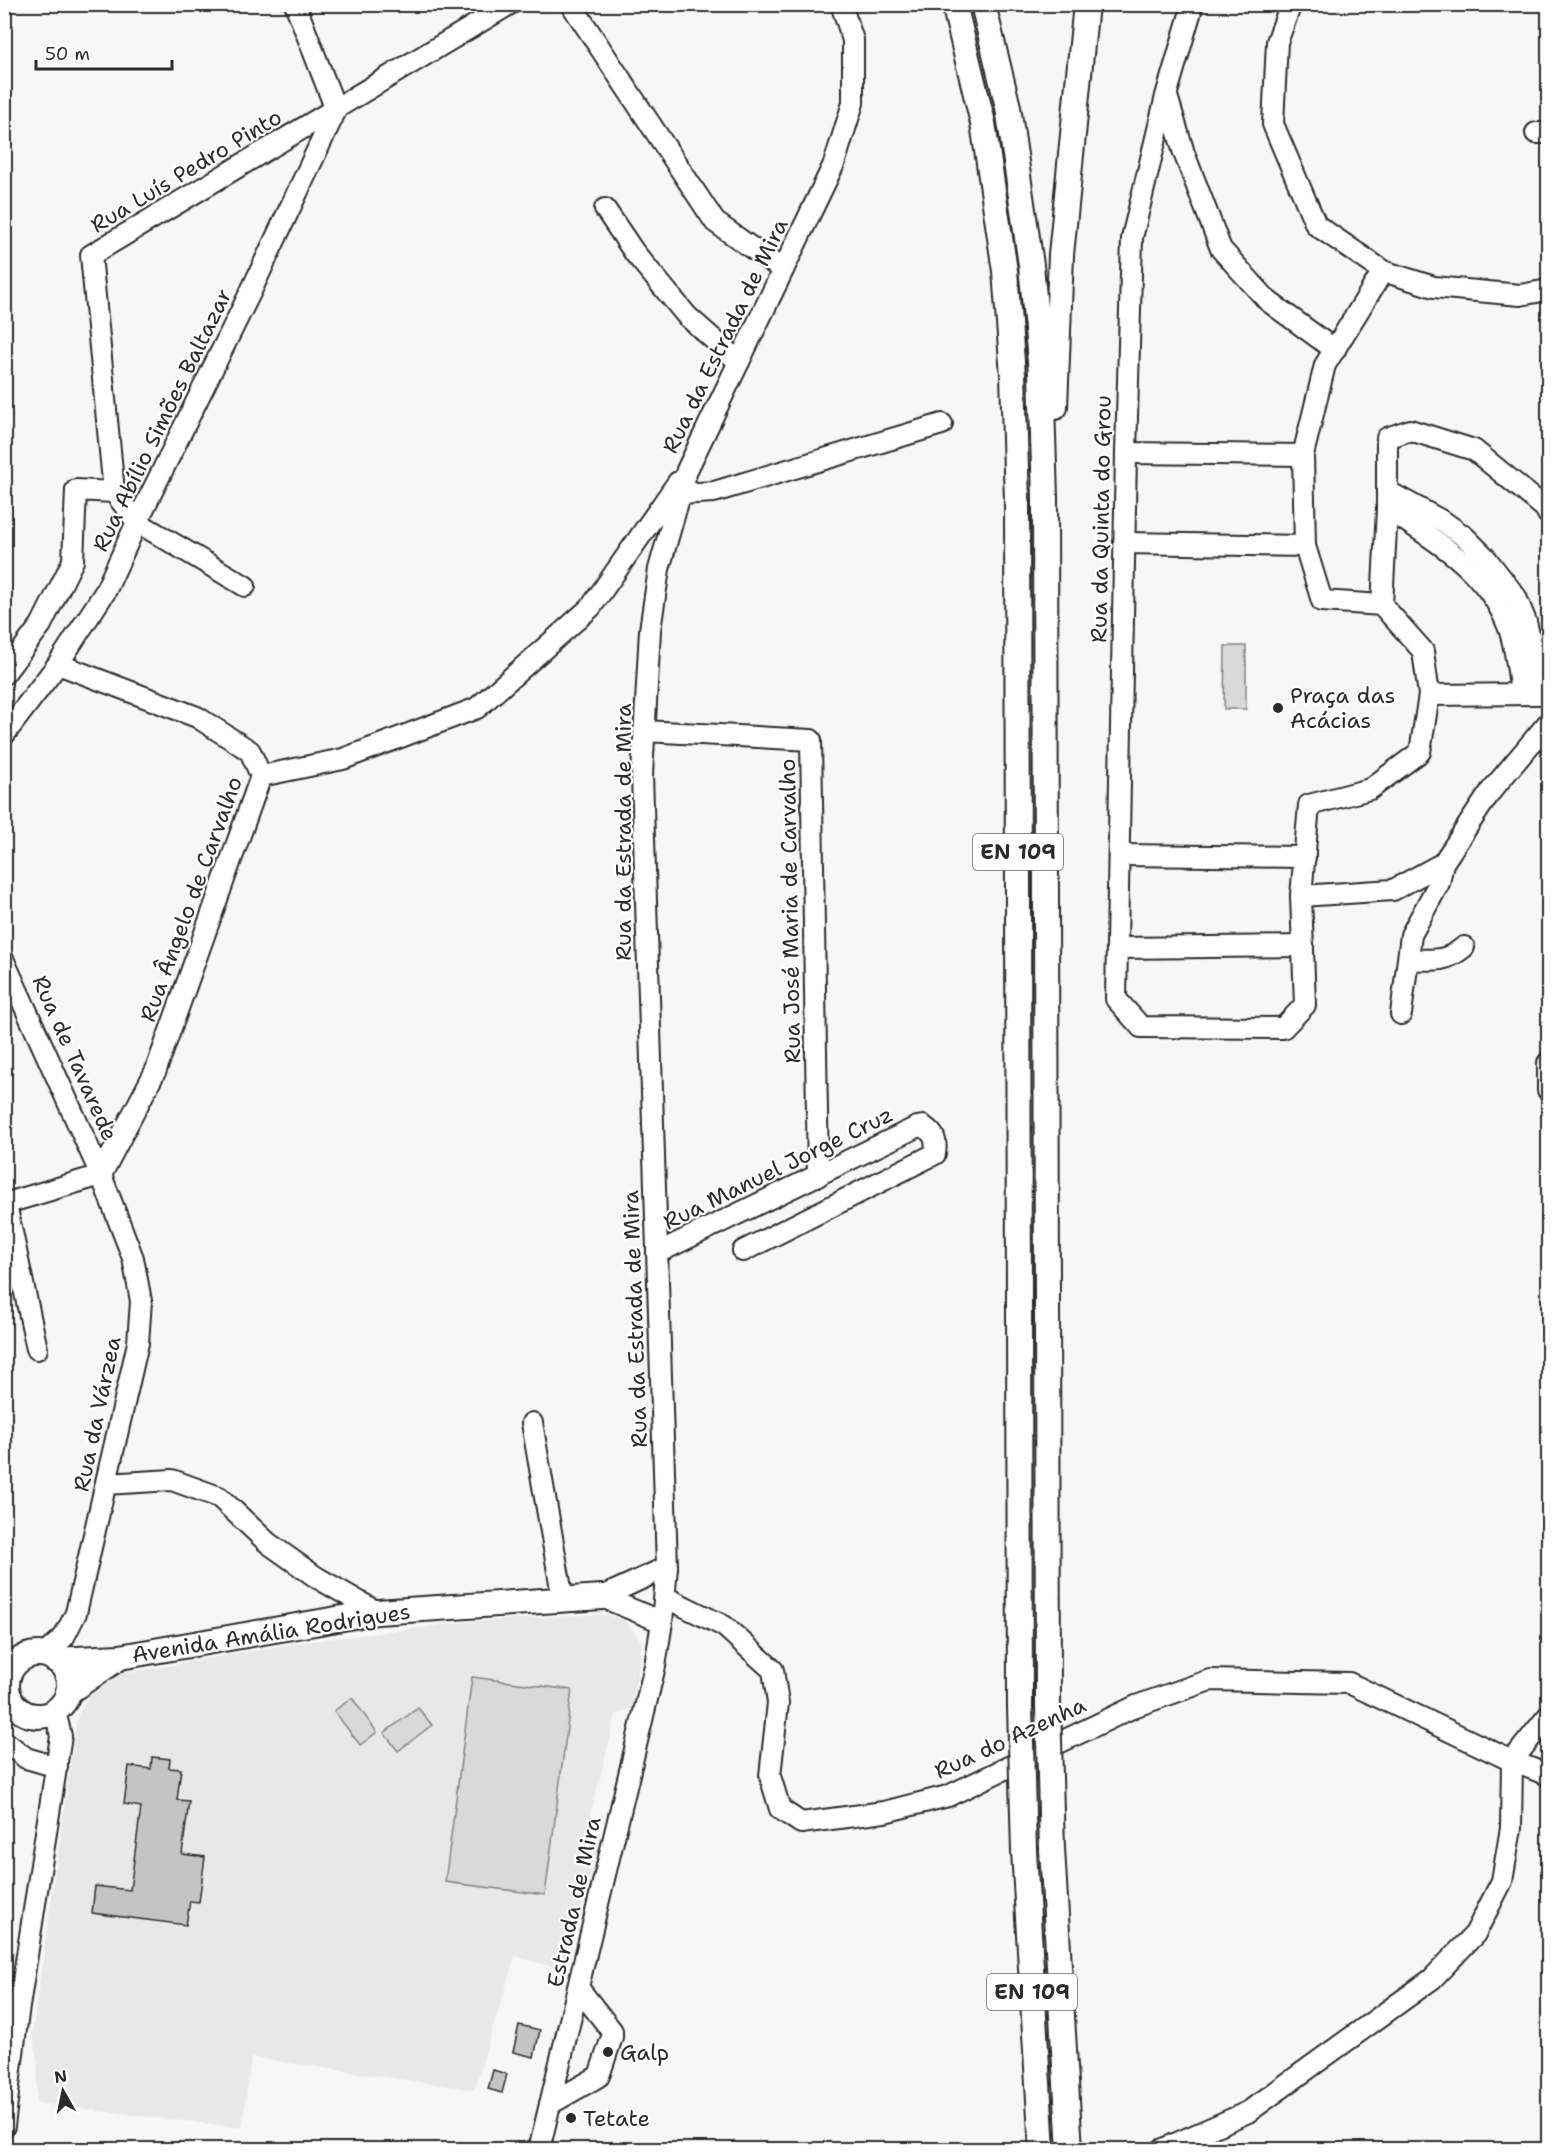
<svg xmlns="http://www.w3.org/2000/svg" width="1553" height="2154" font-family="'Shantell Sans',sans-serif">
	<rect width="100%" height="100%" fill="#f7f7f7"/>
	<filter id="ink" filterUnits="userSpaceOnUse"><feTurbulence type="fractalNoise" baseFrequency=".0167" numOctaves="2"/><feDisplacementMap in="SourceGraphic" scale="12" xChannelSelector="R" yChannelSelector="G"/><feConvolveMatrix kernelMatrix="1 2 1 2 8 2 1 2 1" color-interpolation-filters="sRGB"/></filter>
	<g filter="url(#ink)">
		<path fill="#e8e8e8" d="M605 1614 624 1620 635 1632 642 1644 632 1708 616 1715 588 1824 599 1842 564 1970 515 1956 474 2090 251 2057 242 2128 36 2103 38 2063 32 2035 77 1718 90 1692 115 1675 296 1643 468 1622Z"/>
		<g fill="#d9d9d9" stroke="#828282" stroke-width="1.5">
			<path d="M1225 646H1246V709H1224Z"/>
			<path d="M472 1677 572 1690 545 1895 445 1882Z"/>
			<path d="M352 1698 377 1732 360 1745 334 1711Z"/>
			<path d="M418 1708 432 1725 398 1751 384 1733Z"/>
		</g>
		<g fill="#c4c4c4" stroke="#2b2b2b" stroke-width="1.5">
			<path d="M152 1757 170 1759 169 1768 181 1769 177 1800 189 1801 182 1854 205 1857 199 1902 190 1901 186 1925 92 1913 95 1886 130 1890 141 1807 124 1804 129 1766 151 1769Z"/>
			<path d="M519 2025 540 2030 534 2057 513 2052Z"/>
			<path d="M493 2070 507 2074 502 2093 488 2089Z"/>
		</g>
		<g fill="none" stroke-linecap="round" stroke-linejoin="round">
			<defs>
				<g id="minor">
					<path d="M295 4 336 110"/>
					<path d="M571 4 715 222 783 270"/>
					<path d="M1193 4 1166 96 1132 238 1126 453 1116 999 1141 1027 1283 1028 1305 1005 1301 896 1309 805 1370 789 1420 752 1429 695 1423 651 1382 605 1322 601 1305 546 1303 455 1325 365 1383 271"/>
					<path d="M1291 4 1277 42 1273 124 1316 225 1383 271 1434 287 1520 295 1548 290"/>
					<path d="M1167 96 1184 153 1221 249 1268 301 1335 350"/>
					<path d="M1536 133H1548"/>
					<path d="M605 209 634 252 687 316 739 362"/>
					<path d="M1126 453 1303 455"/>
					<path d="M1387 491 1444 522 1465 537 1485 557 1516 597 1526 622 1534 656 1538 694"/>
					<path d="M680 494 714 492 942 424"/>
					<path d="M1387 509C1435 540 1486 569 1508 626 1516 647 1518 672 1521 694"/>
					<path d="M1124 543 1305 546"/>
					<path d="M245 586 137 522 114 492 91 255 510 4"/>
					<path d="M1382 605 1387 509V438L1410 430 1474 450 1545 508 1548 514"/>
					<path d="M58 664 197 717 250 751 261 776"/>
					<path d="M4 674 41 625 73 561 76 490 114 492"/>
					<path d="M1429 695 1534 694"/>
					<path d="M644 731 811 740 818 1176"/>
					<path d="M4 735 58 664 105 592 137 522 251 291 336 110"/>
					<path d="M1119 855 1305 857"/>
					<path d="M1301 896 1393 890 1443 863 1491 791 1548 723"/>
					<path d="M1117 948 1303 946"/>
					<path d="M1409 959C1432 960 1445 963 1464 947"/>
					<path d="M4 961 101 1175 133 1258 141 1301 138 1343 76 1613 64 1637 44 1655"/>
					<path d="M1401 1014 1411 935 1439 883 1443 863"/>
					<path d="M1548 1063V1090"/>
					<path d="M101 1175 156 1070 261 776 343 759 477 708 591 607 678 482"/>
					<path d="M4 1204 101 1175"/>
					<path d="M6 1204 37 1349"/>
					<path d="M657 1253 917 1127 923 1126C935 1134 937 1140 935 1154L743 1251"/>
					<path d="M532 1423 563 1600"/>
					<path d="M106 1484 172 1480 219 1497 268 1543 316 1577 377 1612"/>
					<path d="M602 1597 667 1567"/>
					<path d="M602 1597 662 1622"/>
					<path d="M665 1597 724 1626 773 1670 778 1703 770 1776 780 1809 801 1823 884 1812 948 1796 1136 1706 1210 1680 1349 1683 1512 1761 1548 1775"/>
					<path d="M4 1741 26 1758 57 1767"/>
					<path d="M1512 1761 1548 1716"/>
					<path d="M550 2104 599 2076 612 2037V2031L579 1989"/>
					<path d="M4 2126 18 2013 61 1736 55 1711"/>
					<path d="M539 2150 655 1666 662 1622 667 1567 642 775 650 630 659 569 687 470 834 164 853 103V40L841 4"/>
					<path d="M1161 2150 1248 2112 1432 1979 1475 1934 1502 1881 1511 1828 1512 1761"/>
				</g>
				<g id="major">
					<path d="M954 4 983 123 1005 271 1013 375 1017 502 1020 1706"/>
					<path d="M983 4 1008 107 1031 265 1041 373 1045 498 1048 1704"/>
					<path d="M1055 407 1061 255 1086 4"/>
					<circle cx="38" cy="1685" r="31"/>
					<path d="M55 1660 120 1657 377 1612 602 1597"/>
					<path d="M68 1692 120 1657"/>
					<path d="M1052 1849 1070 2150"/>
					<path d="M1024 1851 1042 2150"/>
				</g>
			</defs>
			<use href="#minor" stroke="#2b2b2b" stroke-width="24"/>
			<use href="#major" stroke="#2b2b2b" stroke-width="28"/>
			<use href="#minor" stroke="#fff" stroke-width="20"/>
			<use href="#major" stroke="#fff" stroke-width="24"/>
			<defs>
				<g id="major-bridge">
					<path d="M1048 1704 1052 1849"/>
					<path d="M1020 1706 1024 1851"/>
				</g>
			</defs>
			<use href="#major-bridge" stroke="#2b2b2b" stroke-width="28" stroke-linecap="butt"/>
			<use href="#major-bridge" stroke="#fff" stroke-width="24"/>
		</g>
	</g>
	<g fill="#2b2b2b" stroke="#fff" stroke-width="2">
		<circle cx="1278" cy="708" r="6"/>
		<circle cx="608" cy="2052" r="6"/>
		<circle cx="571" cy="2118" r="6"/>
	</g>
	<g text-anchor="middle" dominant-baseline="central" stroke-width="4.5" stroke-linejoin="round" paint-order="stroke">
		<g fill="#fff" stroke="#6b6b6b" stroke-width="1.5">
			<rect x="973" y="834" width="90" height="36" rx="4.5"/>
			<rect x="987" y="1974" width="90" height="36" rx="4.5"/>
		</g>
		<g font-size="21" font-weight="bold" fill="#2b2b2b">
			<text x="1018" y="852">EN 109</text>
			<text x="1032" y="1992">EN 109</text>
		</g>
		<g font-size="22" fill="#2b2b2b" stroke="#fff">
			<text transform="translate(186 171) rotate(-31)">Rua Luís Pedro Pinto</text>
			<text transform="translate(725 336) rotate(-64)">Rua da Estrada de Mira</text>
			<text transform="translate(162 420) rotate(-64)">Rua Abílio Simões Baltazar</text>
			<text transform="translate(1101 519) rotate(-89)">Rua da Quinta do Grou</text>
			<text transform="translate(623 832) rotate(-90)">Rua da Estrada de Mira</text>
			<text transform="translate(191 899) rotate(-70)">Rua Ângelo de Carvalho</text>
			<text transform="translate(790 911) rotate(-91)">Rua José Maria de Carvalho</text>
			<text transform="translate(75 1058) rotate(66)">Rua de Tavarede</text>
			<text transform="translate(778 1168) rotate(-26)">Rua Manuel Jorge Cruz</text>
			<text transform="translate(635 1319) rotate(-92)">Rua da Estrada de Mira</text>
			<text transform="translate(97 1414) rotate(-78)">Rua da Várzea</text>
			<text transform="translate(271 1633) rotate(-9)">Avenida Amália Rodrigues</text>
			<text transform="translate(1010 1738) rotate(-25)">Rua do Azenha</text>
			<text transform="translate(574 1902) rotate(-77)">Estrada de Mira</text>
		</g>
		<g font-size="22" fill="#2b2b2b" stroke="#fff" text-anchor="start">
			<text x="1290" y="695">Praça das<tspan x="1290" dy="25">Acácias</tspan></text>
			<text x="620" y="2052">Galp</text>
			<text x="583" y="2118">Tetate</text>
		</g>
	</g>
	<rect width="1553" height="2154" fill="none" stroke="#fff" stroke-width="24"/>
	<rect x="12" y="12" width="1529" height="2130" fill="none" stroke="#2b2b2b" stroke-width="2" filter="url(#ink)"/>
	<g transform="translate(63 2091) rotate(351)" stroke="#ffffff" stroke-width="4.5" paint-order="stroke">
	<path d="M0-4.5L10 22L0 15L-10 22Z" fill="#2b2b2b"/>
	<text y="-9" font-size="16" font-weight="bold" text-anchor="middle" fill="#2b2b2b">N</text>
	</g>
	<path d="M36 60v9h136v-9" fill="none" stroke="#2b2b2b" stroke-width="3"/>
	<text x="45" y="60" font-size="18" fill="#2b2b2b" stroke="#ffffff" stroke-width="4.5" paint-order="stroke">50 m</text>
</svg>
